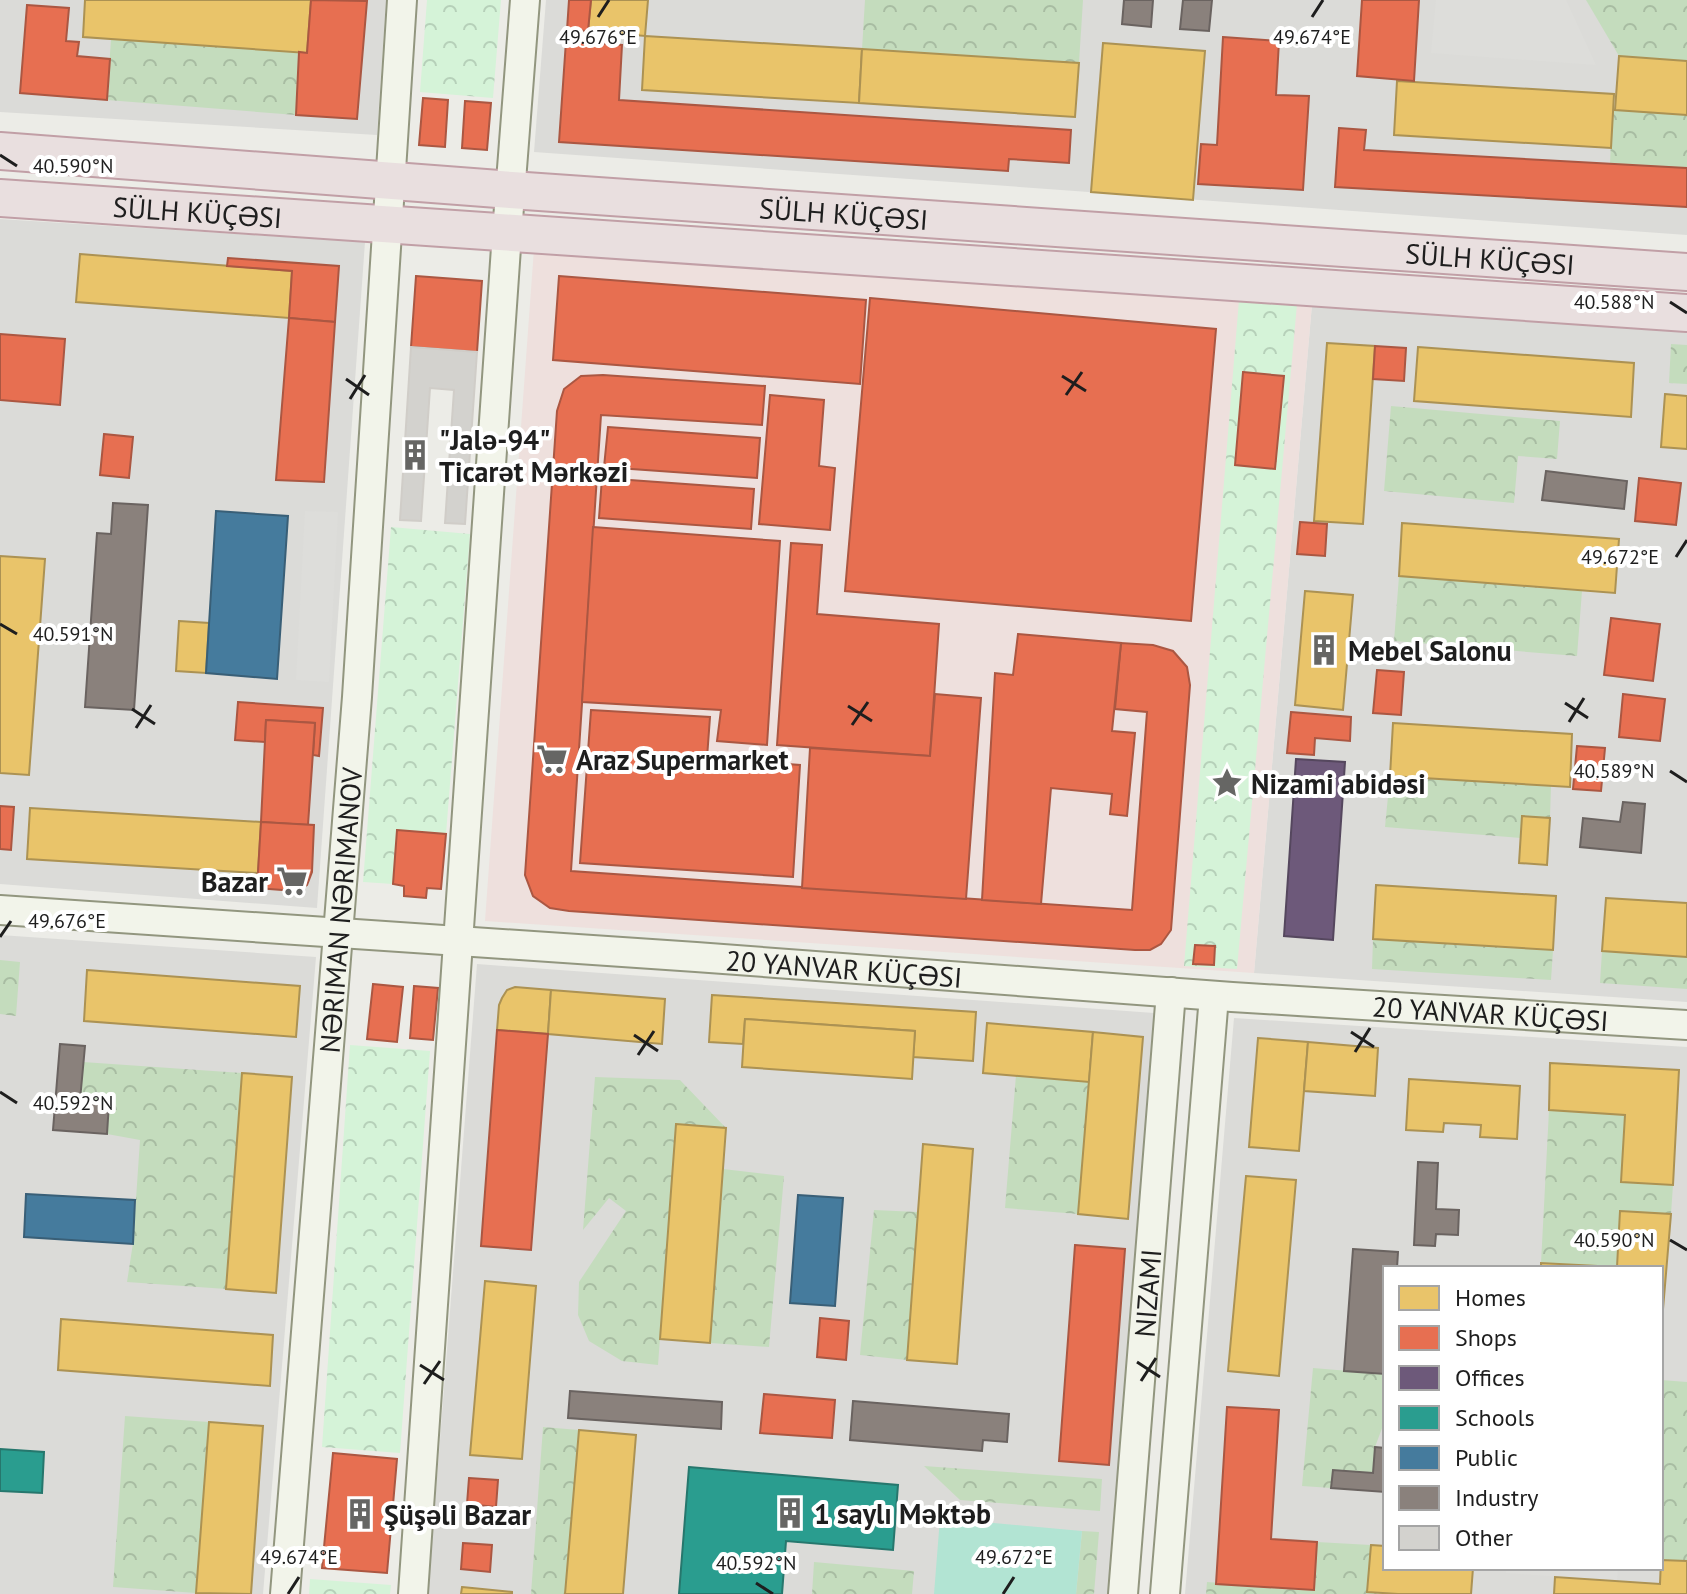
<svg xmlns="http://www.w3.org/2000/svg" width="1687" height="1594" font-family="'PT Sans',sans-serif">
	<defs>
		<pattern id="forest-crowns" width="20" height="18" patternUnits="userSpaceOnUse" patternTransform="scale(2)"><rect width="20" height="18" fill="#c4dcbd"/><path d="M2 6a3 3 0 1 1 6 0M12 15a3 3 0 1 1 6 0" fill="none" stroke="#a8bca2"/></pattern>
		<pattern id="park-crowns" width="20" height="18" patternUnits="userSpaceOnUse" patternTransform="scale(2)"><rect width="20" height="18" fill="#d5f3d8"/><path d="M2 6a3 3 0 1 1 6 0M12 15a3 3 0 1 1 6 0" fill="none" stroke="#b6d0b9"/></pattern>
	</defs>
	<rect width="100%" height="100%" fill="#ecece7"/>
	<g fill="#dbdbd8" fill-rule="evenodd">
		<path d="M0 0H386L377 135 0 112Z"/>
		<path d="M546 0H1687V235L534 152Z"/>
		<path d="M0 219 365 242 317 908 0 884Z"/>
		<path d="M1312 304 1687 330V1002L1254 973Z"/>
		<path d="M0 935 316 957 263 1594H0Z"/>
		<path d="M477 964 1154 1013 1108 1594H428Z"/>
		<path d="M1234 1018 1687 1047V1594H1185ZM1385 1268H1661V1568H1385Z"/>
	</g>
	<path fill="#eee0dd" d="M534 249 1312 304 1254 973 485 921Z"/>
	<g fill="url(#forest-crowns)">
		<path d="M865 0H1083L1079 63 862 49Z"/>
		<path d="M1586 0H1687V61L1619 56Z"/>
		<path d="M111 39 299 52 296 115 107 100Z"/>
		<path d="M1615 110 1687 115V168L1610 164 1612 115Z"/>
		<path d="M1671 344 1687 345V384L1669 383Z"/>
		<path d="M1391 406 1560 421 1557 459 1518 456 1514 503 1384 491Z"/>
		<path d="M1399 576 1582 591 1577 656 1394 641Z"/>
		<path d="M1390 776 1551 786 1550 818 1522 816 1521 838 1385 827Z"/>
		<path d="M1373 939 1553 950 1551 980 1372 969Z"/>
		<path d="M1602 951 1687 957V989L1600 983Z"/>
		<path d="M0 960 20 962 16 1016 0 1014Z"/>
		<path d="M83 1062 242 1073 226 1289 127 1282 133 1243 140 1140 107 1134 109 1103 80 1100Z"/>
		<path d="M1016 1075 1089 1082 1078 1214 1005 1208Z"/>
		<path d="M595 1077 680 1080 726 1128 676 1124 658 1365 622 1361 589 1341 578 1315 579 1282 626 1211 609 1198 583 1230Z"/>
		<path d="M1549 1110 1625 1115 1673 1185 1671 1214 1620 1211 1617 1267 1541 1263Z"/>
		<path d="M723 1169 784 1176 769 1347 710 1343Z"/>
		<path d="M874 1210 918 1212 907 1360 860 1355Z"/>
		<path d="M1313 1368 1385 1374 1384 1423 1375 1447 1373 1473 1333 1470 1331 1488 1302 1486Z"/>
		<path d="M1661 1380 1687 1382V1561L1662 1560 1661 1562Z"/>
		<path d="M125 1416 209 1422 196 1593 113 1587Z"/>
		<path d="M543 1427 579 1430 565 1594H531Z"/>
		<path d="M924 1466 1102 1479 1100 1511 960 1500Z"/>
		<path d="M1082 1531 1099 1532 1094 1594H1076Z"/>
		<path d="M1317 1542 1371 1545 1367 1591 1398 1594H1206L1207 1582 1314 1590Z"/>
		<path d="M814 1562 914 1571 912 1594H812Z"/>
	</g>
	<g fill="url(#park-crowns)">
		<path d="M427 0H501L493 98 420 92Z"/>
		<path d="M1239 300 1297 304 1237 969 1184 966Z"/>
		<path d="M391 527 470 534 446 834 397 830 393 884 363 882Z"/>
		<path d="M350 1045 430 1051 400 1453 322 1447Z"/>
		<path d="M310 1579 391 1585 390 1594H309Z"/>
	</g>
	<path fill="#b2e4d3" d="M940 1518 1082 1531 1076 1594H934Z"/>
	<g fill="#ddddda">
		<path d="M1436 0H1566L1596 65 1431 53Z"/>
		<path d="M305 511 338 512 329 682 296 680Z"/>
		<path d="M1506 1568H1618L1617 1581 1506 1573Z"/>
	</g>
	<g fill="#e9c46a" stroke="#ac9253" stroke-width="2">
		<path d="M85 0H311L307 53 83 37Z"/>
		<path d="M591 0H648L645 36 588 31Z"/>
		<path d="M645 36 862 49 859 103 642 90Z"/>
		<path d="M1103 43 1205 51 1193 200 1091 192Z"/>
		<path d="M862 49 1079 63 1075 117 859 103Z"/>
		<path d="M1619 56 1687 61V115L1615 110Z"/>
		<path d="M1397 81 1614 94 1611 148 1394 135Z"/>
		<path d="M80 254 292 271 289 318 76 302Z"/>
		<path d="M1327 343 1375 346 1363 524 1314 521Z"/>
		<path d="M1418 347 1634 363 1631 417 1414 401Z"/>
		<path d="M1665 394 1687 396V449L1661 447Z"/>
		<path d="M1402 523 1619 539 1615 593 1399 576Z"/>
		<path d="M0 556 45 559 29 775 0 773Z"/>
		<path d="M1305 591 1353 595 1343 710 1295 705Z"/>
		<path d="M179 621 209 623 206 673 176 671Z"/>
		<path d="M1393 723 1572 734 1570 787 1390 776Z"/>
		<path d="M30 808 261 822 258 873 27 859Z"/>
		<path d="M1522 816 1550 818 1547 865 1519 863Z"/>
		<path d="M1376 885 1556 896 1553 950 1373 939Z"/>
		<path d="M1606 898 1687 903V957L1602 951Z"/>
		<path d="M87 970 300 986 296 1037 84 1021Z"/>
		<path d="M515 987 551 990 548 1034 497 1030 499 1005 502 998 507 990Z"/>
		<path d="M551 990 665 999 662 1044 548 1034Z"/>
		<path d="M712 995 976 1012 973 1061 913 1057 915 1031 745 1019 743 1044 709 1042Z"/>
		<path d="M745 1019 915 1031 912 1079 742 1067Z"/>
		<path d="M987 1023 1093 1032 1089 1082 983 1073Z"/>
		<path d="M1093 1032 1143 1037 1128 1219 1078 1214Z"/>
		<path d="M1258 1038 1308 1042 1299 1151 1249 1147Z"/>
		<path d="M1308 1042 1378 1048 1375 1096 1304 1091Z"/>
		<path d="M1550 1063 1679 1070 1673 1185 1621 1182 1625 1115 1549 1110Z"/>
		<path d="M242 1073 292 1077 276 1293 226 1289Z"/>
		<path d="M1409 1079 1520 1086 1517 1139 1480 1137 1481 1125 1444 1123 1443 1132 1406 1130Z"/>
		<path d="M676 1124 726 1128 710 1343 660 1339Z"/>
		<path d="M923 1144 973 1149 957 1364 907 1360Z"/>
		<path d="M1246 1176 1296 1180 1279 1376 1228 1371Z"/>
		<path d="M1620 1211 1671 1214 1662 1321H1661V1268H1541V1263L1617 1267Z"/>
		<path d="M485 1281 536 1286 522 1459 470 1455Z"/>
		<path d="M61 1319 273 1335 270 1386 58 1370Z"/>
		<path d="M209 1422 263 1426 251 1594 196 1593Z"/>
		<path d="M579 1430 636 1435 623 1594H565Z"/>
		<path d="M1371 1545 1385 1546V1568H1473L1471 1594H1398L1367 1592Z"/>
		<path d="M1661 1560 1687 1561V1594H1554L1555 1577 1660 1584Z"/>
		<path d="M462 1587 512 1592V1594H461Z"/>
	</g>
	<g fill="#e76f51" stroke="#ab5742" stroke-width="2">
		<path d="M311 0 367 1 357 119 296 115 299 52 307 53Z"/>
		<path d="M569 0H591L588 31 567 30Z"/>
		<path d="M1362 0H1419L1414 81 1357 76Z"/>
		<path d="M27 5 69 8 66 41 79 42 77 56 110 59 107 100 20 93Z"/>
		<path d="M1223 37 1279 41 1276 95 1309 96 1303 190 1198 184 1201 144 1217 145Z"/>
		<path d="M566 41 622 45 619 100 1071 130 1069 163 1009 159 1008 171 559 142Z"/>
		<path d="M423 98 448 100 445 147 419 145Z"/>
		<path d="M465 101 491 103 487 150 462 148Z"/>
		<path d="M1339 128 1366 130 1364 150 1687 168V207L1335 187Z"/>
		<path d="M228 258 339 266 335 322 289 318 292 271 227 266Z"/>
		<path d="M416 276 482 281 477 352 411 347Z"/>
		<path d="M559 276 866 300 860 384 553 360Z"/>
		<path d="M870 298 1216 329 1191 621 845 591Z"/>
		<path d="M289 318 335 322 324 482 276 480Z"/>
		<path d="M0 334 65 339 60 405 0 400Z"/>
		<path d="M1375 346 1406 348 1404 381 1373 379Z"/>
		<path d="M1243 372 1284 376 1275 469 1235 465Z"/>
		<path d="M603 375 765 386 762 425 601 415 571 871 1132 910 1147 712 1115 709 1121 643 1153 645 1173 651 1187 667 1190 685 1171 930 1161 944 1150 950H1135L569 911 550 908 533 896 525 875 557 411 564 389 581 376Z"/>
		<path d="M770 395 824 400 819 466 835 468 830 530 759 524Z"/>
		<path d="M608 427 760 438 757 478 604 467Z"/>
		<path d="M104 434 133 437 129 478 100 475Z"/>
		<path d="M602 478 754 489 751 529 599 518Z"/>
		<path d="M1639 478 1681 483 1676 525 1635 521Z"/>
		<path d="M1300 522 1327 524 1325 556 1297 554Z"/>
		<path d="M593 527 780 541 767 745 717 741 721 710 582 702Z"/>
		<path d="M791 543 822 545 817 614 939 624 930 756 777 745Z"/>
		<path d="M1611 618 1660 624 1653 681 1604 675Z"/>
		<path d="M1018 634 1121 643 1112 731 1135 733 1127 816 1110 814 1112 794 1051 788 1041 904 982 900 995 673 1013 675Z"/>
		<path d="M1377 670 1404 672 1401 715 1373 713Z"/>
		<path d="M935 694 981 698 966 899 802 888 810 748 930 756Z"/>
		<path d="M1623 694 1665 699 1660 741 1619 737Z"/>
		<path d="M238 702 323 708 319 756 313 755 315 723 266 720 265 742 235 740Z"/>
		<path d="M591 710 710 717 707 758 800 765 793 877 580 863Z"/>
		<path d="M1291 712 1351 717 1350 741 1315 738 1314 755 1287 753Z"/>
		<path d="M266 720 315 723 308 825 261 822Z"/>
		<path d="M1577 746 1605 748 1601 791 1573 789Z"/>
		<path d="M0 806 14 807 11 850 0 849Z"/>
		<path d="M261 822 314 825 312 872 307 885 295 891 257 888Z"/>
		<path d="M397 830 446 834 441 889 427 888 426 898 404 896V886L393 884Z"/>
		<path d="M1195 945 1215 946 1214 965 1193 964Z"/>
		<path d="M373 984 403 987 397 1042 367 1039Z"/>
		<path d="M414 986 438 988 433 1040 410 1038Z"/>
		<path d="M497 1030 548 1034 531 1250 481 1246Z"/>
		<path d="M1075 1245 1125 1249 1109 1465 1059 1461Z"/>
		<path d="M820 1318 849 1321 846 1360 817 1357Z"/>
		<path d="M764 1394 835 1400 832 1438 760 1433Z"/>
		<path d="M1227 1407 1279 1410 1271 1539 1317 1542 1314 1590 1216 1584Z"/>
		<path d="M333 1453 397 1459 387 1573 322 1568Z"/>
		<path d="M469 1478 498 1480 496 1507 467 1504Z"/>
		<path d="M463 1543 492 1545 490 1572 461 1569Z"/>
	</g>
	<path fill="#6d597a" stroke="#55475e" stroke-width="2" d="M1296 759 1345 762 1333 940 1284 936Z"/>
	<g fill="#2a9d8f" stroke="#26776d" stroke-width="2">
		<path d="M0 1449 44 1452 42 1493 0 1491Z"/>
		<path d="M689 1467 898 1485 893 1550 786 1541 782 1594H679Z"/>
	</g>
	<g fill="#457b9d" stroke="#395f77" stroke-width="2">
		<path d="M216 511 288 516 277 679 206 673Z"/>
		<path d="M26 1194 135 1200 133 1244 24 1237Z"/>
		<path d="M798 1195 843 1198 835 1306 790 1303Z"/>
	</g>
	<g fill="#8a817c" stroke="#6a6360" stroke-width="2">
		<path d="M1124 0H1153L1151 27 1122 24Z"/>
		<path d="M1183 0H1212L1209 31 1180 29Z"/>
		<path d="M1546 471 1627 481 1624 509 1542 500Z"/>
		<path d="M113 503 148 505 134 710 85 707 97 533 111 534Z"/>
		<path d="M1623 802 1645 804 1641 853 1580 847 1583 818 1620 822Z"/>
		<path d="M60 1044 85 1046 80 1100 109 1103 107 1134 53 1130Z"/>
		<path d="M1418 1162 1438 1163 1436 1209 1459 1210 1458 1235 1436 1234 1435 1246 1414 1245Z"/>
		<path d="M1353 1249 1398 1252 1397 1268H1385V1374L1344 1371Z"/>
		<path d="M570 1391 722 1402 721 1429 568 1418Z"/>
		<path d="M853 1401 1009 1414 1007 1442 983 1440 982 1451 850 1440Z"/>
		<path d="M1375 1447 1385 1448V1492L1331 1488 1333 1470 1373 1473Z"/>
	</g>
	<path fill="#d3d2ce" stroke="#d0cdc8" stroke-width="2" d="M411 347 477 352 465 524 445 523 454 390 430 388 421 521 400 520Z"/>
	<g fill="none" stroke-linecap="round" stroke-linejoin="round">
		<defs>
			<g id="secondary">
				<path id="s1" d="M0 910 696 957 1232 997 1687 1025"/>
				<path id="s2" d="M285 1594 357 697 402 0"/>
				<path d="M413 1594 507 233 525 0"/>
				<path id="s3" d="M1123 1594 1171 992"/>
				<path d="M1165 1594 1214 996"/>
			</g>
			<g id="highway">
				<path id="s4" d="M0 151 511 190 1687 272"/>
				<path id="s5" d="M0 198 1687 313"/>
			</g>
		</defs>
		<use href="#secondary" stroke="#92967f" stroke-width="32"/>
		<use href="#highway" stroke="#c19fa6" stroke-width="40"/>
		<use href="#secondary" stroke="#f2f4ea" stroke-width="28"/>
		<use href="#highway" stroke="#e9dfdf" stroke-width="36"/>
	</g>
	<path fill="none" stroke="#1e1e1e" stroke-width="3" d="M598 17 609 0M1312 17 1323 0M0 155 17 166M1670 302 1687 313M1062 376 1086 391M346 379 369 395M1066 395 1082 372M350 399 365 375M1676 557 1687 540M0 624 17 634M1565 703 1588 718M848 706 872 721M132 709 155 724M1569 722 1584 698M852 725 868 702M136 728 151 705M1670 771 1687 782M0 937 11 921M1351 1032 1374 1047M634 1035 658 1051M1355 1052 1370 1028M638 1055 654 1031M0 1092 17 1103M1670 1240 1687 1250M1137 1362 1160 1377M420 1365 444 1380M1141 1381 1156 1358M424 1384 440 1361M756 1583 773 1594M288 1594 299 1577M1003 1594 1014 1577"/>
	<defs>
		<symbol id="building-bare" viewBox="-9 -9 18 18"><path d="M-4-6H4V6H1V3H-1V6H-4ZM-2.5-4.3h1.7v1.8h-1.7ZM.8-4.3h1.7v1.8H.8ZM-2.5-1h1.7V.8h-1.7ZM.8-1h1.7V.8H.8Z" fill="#666664" stroke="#fff" stroke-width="2.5" paint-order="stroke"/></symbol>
		<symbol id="supermarket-bare" viewBox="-9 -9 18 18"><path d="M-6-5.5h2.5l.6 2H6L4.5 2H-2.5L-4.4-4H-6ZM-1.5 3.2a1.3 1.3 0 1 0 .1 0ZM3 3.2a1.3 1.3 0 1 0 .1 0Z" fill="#666664" stroke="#fff" stroke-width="2.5" paint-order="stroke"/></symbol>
		<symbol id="sight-bare" viewBox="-9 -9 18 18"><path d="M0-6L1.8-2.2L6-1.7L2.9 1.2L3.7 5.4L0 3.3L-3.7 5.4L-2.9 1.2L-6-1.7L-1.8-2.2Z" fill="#666664" stroke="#fff" stroke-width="2.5" paint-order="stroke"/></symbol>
	</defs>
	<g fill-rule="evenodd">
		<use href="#building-bare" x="393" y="433" width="44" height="44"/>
		<use href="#building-bare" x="1302" y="628" width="44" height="44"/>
		<use href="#supermarket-bare" x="530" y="737" width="44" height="44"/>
		<use href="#sight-bare" x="1205" y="761" width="44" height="44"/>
		<use href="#supermarket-bare" x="270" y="859" width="44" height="44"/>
		<use href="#building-bare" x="768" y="1491" width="44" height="44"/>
		<use href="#building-bare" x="338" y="1492" width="44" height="44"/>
	</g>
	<g text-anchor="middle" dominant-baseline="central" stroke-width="8" stroke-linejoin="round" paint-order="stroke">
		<g font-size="28" fill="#1e1e1e" stroke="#fff">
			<text stroke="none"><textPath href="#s5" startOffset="198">SÜLH KÜÇƏSI</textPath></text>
			<text stroke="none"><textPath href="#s4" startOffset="846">SÜLH KÜÇƏSI</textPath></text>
			<text stroke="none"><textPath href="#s4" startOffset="1494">SÜLH KÜÇƏSI</textPath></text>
			<text stroke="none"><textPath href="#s2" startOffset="686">NƏRIMAN NƏRIMANOV</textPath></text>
			<text stroke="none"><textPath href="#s1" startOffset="846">20 YANVAR KÜÇƏSI</textPath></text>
			<text stroke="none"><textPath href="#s1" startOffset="1494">20 YANVAR KÜÇƏSI</textPath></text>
			<text stroke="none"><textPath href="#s3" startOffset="302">NIZAMI</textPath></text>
		</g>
		<g font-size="28" font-weight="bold" fill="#1e1e1e" stroke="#fff" text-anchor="start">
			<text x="439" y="439">"Jalə-94"<tspan x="439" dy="32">Ticarət Mərkəzi</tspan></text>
			<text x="1348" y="650">Mebel Salonu</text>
			<text x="576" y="759">Araz Supermarket</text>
			<text x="1251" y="783">Nizami abidәsi</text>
			<text x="268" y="881" text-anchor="end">Bazar</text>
			<text x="814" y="1513">1 saylı Məktəb</text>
			<text x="384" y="1514">Şüşəli Bazar</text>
		</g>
	</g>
	<g font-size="20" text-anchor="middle" fill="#1e1e1e" stroke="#fff" stroke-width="8" stroke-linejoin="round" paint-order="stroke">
		<text x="1312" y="44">49.674°E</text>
		<text x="598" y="44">49.676°E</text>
		<text x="73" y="173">40.590°N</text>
		<text x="1614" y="309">40.588°N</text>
		<text x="1620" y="564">49.672°E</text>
		<text x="73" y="641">40.591°N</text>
		<text x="1614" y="778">40.589°N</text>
		<text x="67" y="928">49.676°E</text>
		<text x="73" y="1110">40.592°N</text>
		<text x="1614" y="1247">40.590°N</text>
		<text x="299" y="1564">49.674°E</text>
		<text x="1014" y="1564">49.672°E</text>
		<text x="756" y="1570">40.592°N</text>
	</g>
	<rect x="1383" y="1266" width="280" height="304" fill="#ffffff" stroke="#a5a5a5" stroke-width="2"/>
	<rect x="1399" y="1286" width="40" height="24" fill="#e9c46a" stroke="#a5a5a5" stroke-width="2"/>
	<text x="1455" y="1306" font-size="24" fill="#1e1e1e">Homes</text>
	<rect x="1399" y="1326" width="40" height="24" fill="#e76f51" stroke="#a5a5a5" stroke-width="2"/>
	<text x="1455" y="1346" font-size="24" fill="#1e1e1e">Shops</text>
	<rect x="1399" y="1366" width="40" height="24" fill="#6d597a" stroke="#a5a5a5" stroke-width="2"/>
	<text x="1455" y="1386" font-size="24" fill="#1e1e1e">Offices</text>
	<rect x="1399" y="1406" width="40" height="24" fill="#2a9d8f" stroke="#a5a5a5" stroke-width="2"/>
	<text x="1455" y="1426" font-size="24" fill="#1e1e1e">Schools</text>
	<rect x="1399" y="1446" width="40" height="24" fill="#457b9d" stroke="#a5a5a5" stroke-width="2"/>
	<text x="1455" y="1466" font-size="24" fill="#1e1e1e">Public</text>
	<rect x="1399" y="1486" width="40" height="24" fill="#8a817c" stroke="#a5a5a5" stroke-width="2"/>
	<text x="1455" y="1506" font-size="24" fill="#1e1e1e">Industry</text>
	<rect x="1399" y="1526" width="40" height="24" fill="#d3d2ce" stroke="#a5a5a5" stroke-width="2"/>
	<text x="1455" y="1546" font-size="24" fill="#1e1e1e">Other</text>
</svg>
